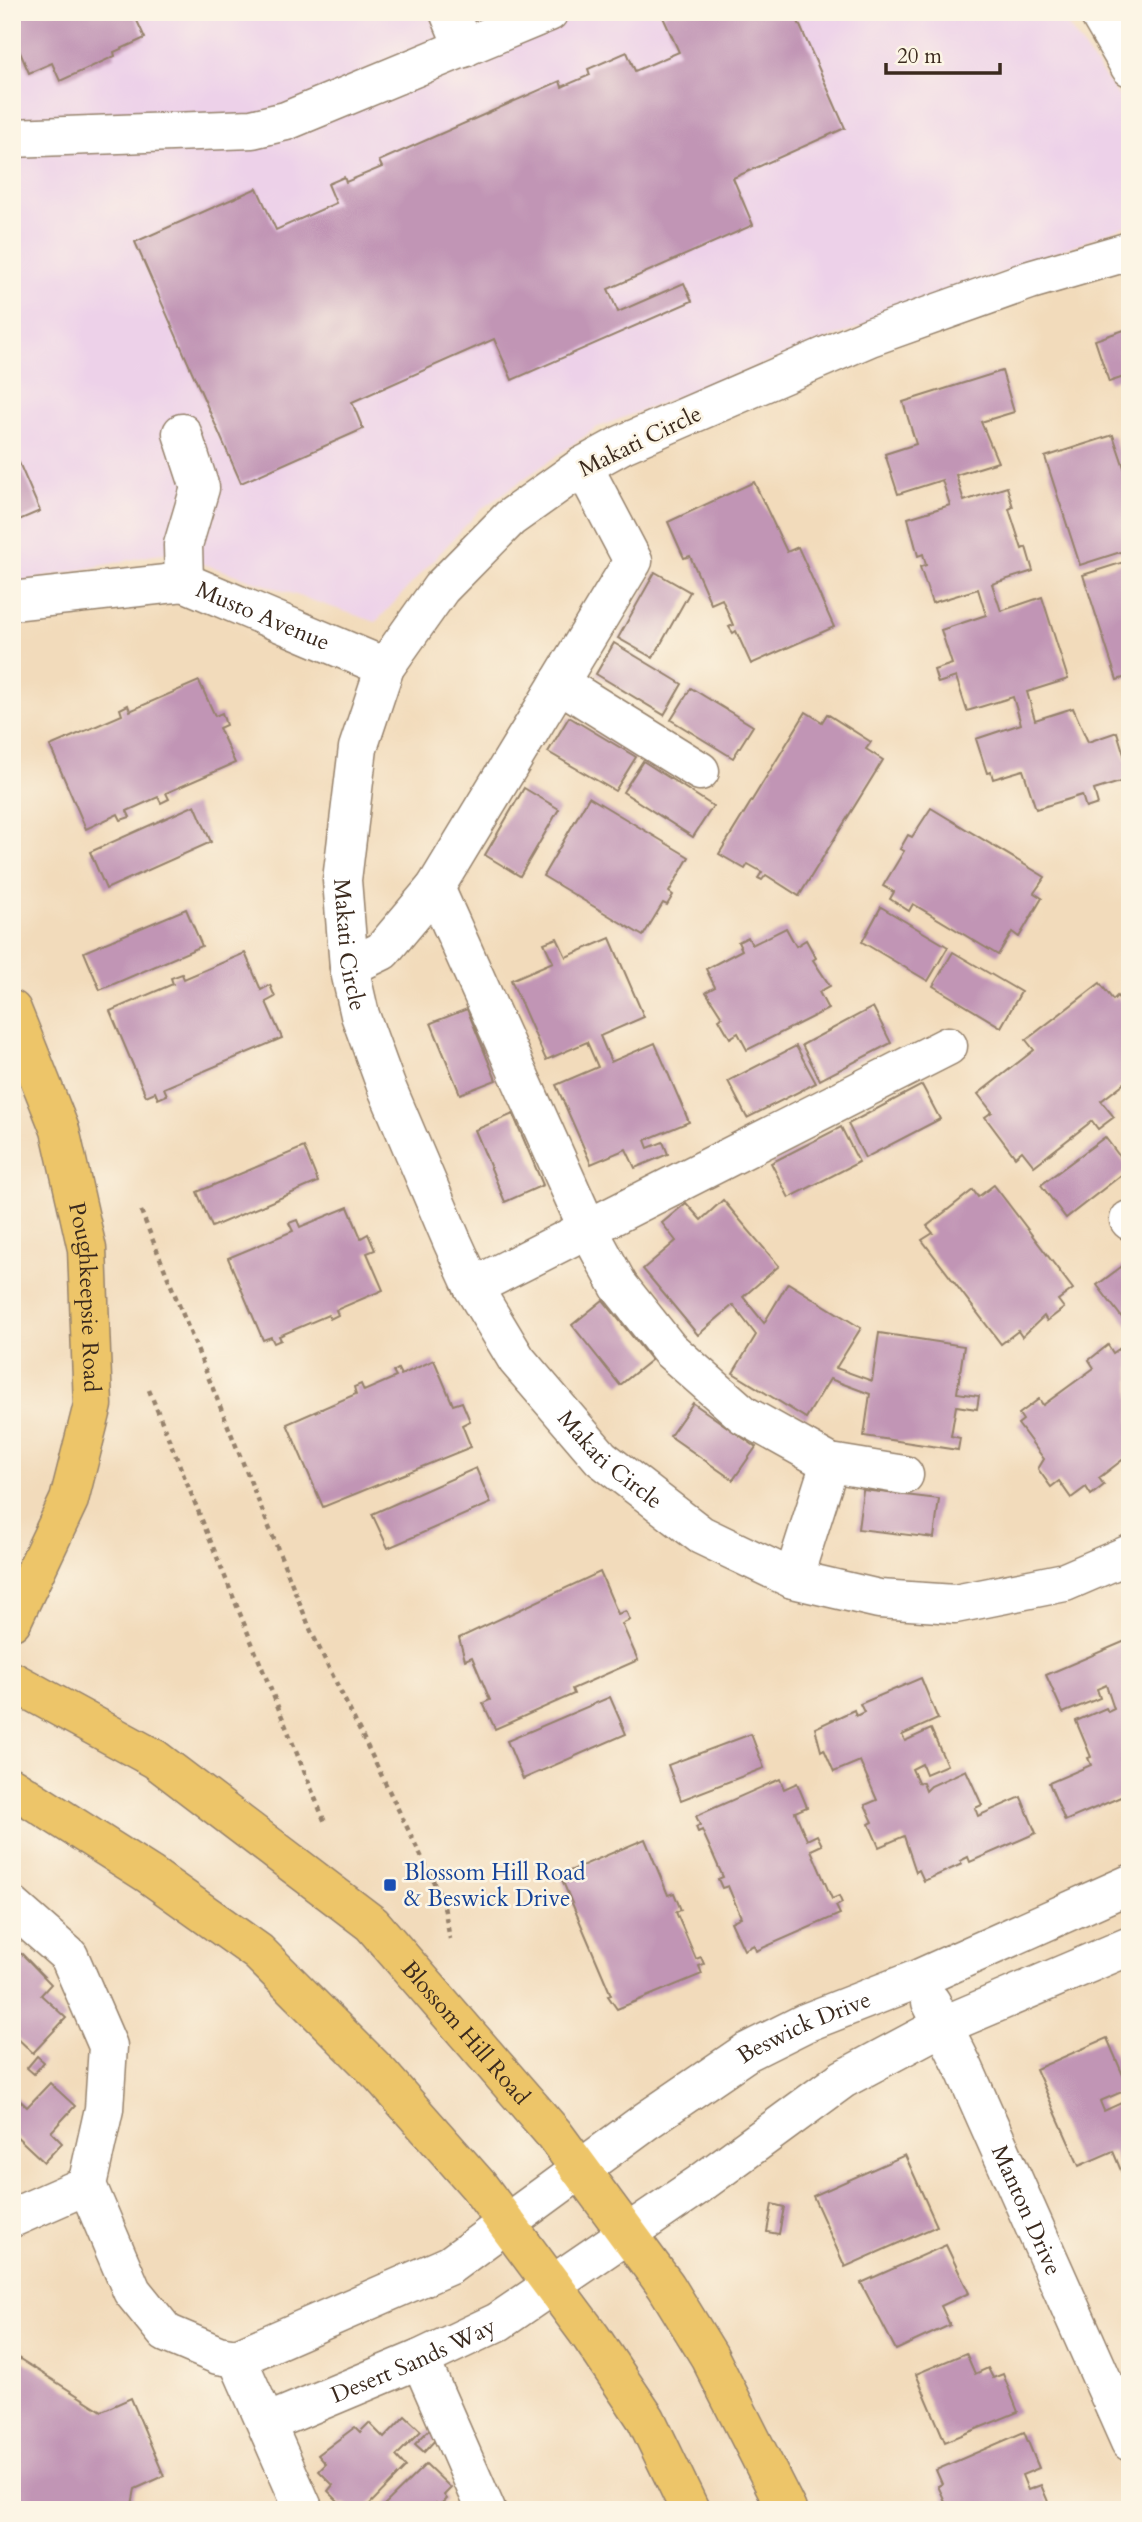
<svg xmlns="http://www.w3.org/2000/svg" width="1142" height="2522" font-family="Cardo,serif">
	<rect width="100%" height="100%" fill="#fcf5e5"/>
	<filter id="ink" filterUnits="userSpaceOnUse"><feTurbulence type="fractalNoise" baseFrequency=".0143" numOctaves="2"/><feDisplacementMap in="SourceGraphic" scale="14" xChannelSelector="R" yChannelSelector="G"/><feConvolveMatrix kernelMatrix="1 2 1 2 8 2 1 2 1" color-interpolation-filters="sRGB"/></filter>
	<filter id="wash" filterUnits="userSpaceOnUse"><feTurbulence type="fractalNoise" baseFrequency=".00686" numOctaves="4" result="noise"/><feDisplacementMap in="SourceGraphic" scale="28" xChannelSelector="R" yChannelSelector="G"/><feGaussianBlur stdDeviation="1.57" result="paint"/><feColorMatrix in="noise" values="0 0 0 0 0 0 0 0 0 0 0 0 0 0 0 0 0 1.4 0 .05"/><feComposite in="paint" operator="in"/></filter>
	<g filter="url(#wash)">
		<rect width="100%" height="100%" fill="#f2dbbb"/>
		<path fill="#edd1e9" d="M12 12H1058L1130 112V224L596 428 480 510 376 622 168 552 12 584Z"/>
		<g id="blocks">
			<g fill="#c195b5">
				<path d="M12 12H133L145 38 114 52 115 56 60 81 52 63 29 73 12 34Z"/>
				<path d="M669 12H794L845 128 733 178 753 225 608 289 618 312 684 283 692 301 512 380 494 339 352 402 363 429 241 483 135 242 257 188 276 230 336 203 328 184 344 177 346 182 382 167 379 161 560 81 562 87 590 75 588 69 627 52 635 71 679 52 662 15Z"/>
				<path d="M1130 328V375L1109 382 1095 340Z"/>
				<path d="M1002 371 1014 412 981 422 998 462 956 475 964 501 1007 487 1013 507 1009 509 1022 549 1026 547 1033 571 992 584 1001 611 1042 597 1068 679 1027 692 1035 720 1073 708 1088 742 1117 732 1126 761 1130 760V779L1094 790 1098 804 1086 808 1082 795 1036 809 1023 770 993 779 991 772 987 773 976 739 1021 724 1013 697 967 711 956 677 938 683 934 670 952 664 941 630 986 615 978 589 932 603 920 567 926 565 923 554 918 556 908 518 950 505 942 480 898 494 885 454 916 444 903 402Z"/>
				<path d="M1113 435 1130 485V549L1080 565 1045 457Z"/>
				<path d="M17 458 40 511 12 523V460Z"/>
				<path d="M754 482 787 552 798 547 834 627 751 664 736 631 733 633 729 627 733 625 722 599 711 604 690 556 684 558 668 522Z"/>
				<path d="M1130 560V676L1117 680 1083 575Z"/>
				<path d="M655 572 690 592 653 658 618 638Z"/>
				<path d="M614 643 682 684 664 715 596 674Z"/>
				<path d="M199 681 215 716 222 713 226 725 219 728 235 763 166 793 169 799 161 803 158 797 127 811 130 817 121 820 118 814 86 829 50 746 122 715 120 709 128 705 130 711Z"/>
				<path d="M691 688 753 726 733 758 671 720Z"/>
				<path d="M806 712 822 722 827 714 871 742 866 749 883 760 799 896 766 875 762 880 758 878 762 872 748 864 745 869 719 854Z"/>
				<path d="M569 717 636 757 615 791 548 752Z"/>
				<path d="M643 761 713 806 693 837 623 792Z"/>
				<path d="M524 788 559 809 520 876 485 855Z"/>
				<path d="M589 797 689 857 669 892 673 895 667 905 663 903 643 936 543 876Z"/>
				<path d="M195 805 211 842 106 889 90 852Z"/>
				<path d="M931 808 1045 877 1034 893 1042 898 1019 937 1012 932 998 955 913 904 909 911 890 899 894 892 883 886 904 851 900 849 908 835 912 837Z"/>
				<path d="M881 907 948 947 928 981 862 942Z"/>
				<path d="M186 909 202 946 100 990 84 952Z"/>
				<path d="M786 928 796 946 806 940 816 958 813 960 830 986 819 992 828 1009 747 1050 738 1033 730 1038 719 1019 722 1017 706 992 715 987 706 969 742 950 738 942 748 937 752 945Z"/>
				<path d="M557 938 566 957 610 938 644 1017 600 1036 611 1062 655 1043 689 1122 645 1140 648 1148 663 1142 668 1154 635 1168 626 1149 591 1164 556 1085 598 1067 587 1042 546 1060 511 980 553 962 544 943Z"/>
				<path d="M953 952 1021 992 1001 1027 933 986Z"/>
				<path d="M245 953 261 990 270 985 275 997 266 1002 282 1038 164 1088 167 1095 158 1099 155 1092 146 1096 110 1011 173 984 171 978 182 974 184 979Z"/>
				<path d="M1100 983 1113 1000 1117 996 1130 1013V1085L1127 1081 1101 1101 1114 1117 1098 1129 1092 1121 1034 1166 1022 1151 1015 1157 985 1117 992 1112 978 1094 1034 1050 1026 1040Z"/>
				<path d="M873 1007 891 1043 820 1080 802 1045Z"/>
				<path d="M467 1009 496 1080 460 1094 431 1023Z"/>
				<path d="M796 1046 816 1083 747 1118 728 1081Z"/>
				<path d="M922 1085 940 1119 865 1158 848 1124Z"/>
				<path d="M513 1114 543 1185 505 1202 475 1130Z"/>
				<path d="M841 1127 859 1162 789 1198 771 1163Z"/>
				<path d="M1105 1137 1129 1169 1066 1218 1041 1185Z"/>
				<path d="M304 1147 318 1182 212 1227 197 1192Z"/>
				<path d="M994 1185 1073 1289 1058 1300 1064 1308 1047 1321 1044 1316 1022 1337 1018 1331 1001 1344 922 1240 933 1233 927 1226 973 1190 978 1197Z"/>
				<path d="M723 1200 779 1266 743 1297 764 1323 788 1283 861 1328 836 1368 872 1381 879 1333 964 1346 957 1393 979 1396 977 1409 956 1406 951 1436 960 1438 958 1450 864 1436 870 1394 830 1379 806 1418 733 1373 756 1335 733 1305 698 1335 643 1269 676 1241 662 1223 686 1203 701 1220Z"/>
				<path d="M348 1207 361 1238 368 1234 375 1250 367 1253 383 1290 336 1310 338 1315 330 1319 328 1315 279 1336 281 1340 274 1343 271 1337 263 1340 228 1258 293 1231 289 1223 297 1220 300 1227Z"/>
				<path d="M1129 1261 1130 1262V1328L1097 1285Z"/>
				<path d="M603 1300 651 1360 620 1385 572 1325Z"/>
				<path d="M1108 1345 1113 1353 1123 1346 1130 1355V1454L1099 1478 1104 1485 1091 1495 1086 1487 1071 1498 1059 1481 1051 1487 1038 1469 1044 1459 1018 1424 1023 1420 1019 1414 1039 1399 1043 1405 1094 1368 1089 1360Z"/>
				<path d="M434 1360 453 1405 462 1402 470 1421 462 1425 471 1447 323 1507 287 1424 356 1394 354 1387 361 1384 364 1391 396 1377 393 1372 398 1369 401 1375Z"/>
				<path d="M693 1403 756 1447 733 1480 670 1436Z"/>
				<path d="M476 1468 491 1503 388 1548 372 1514Z"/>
				<path d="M863 1490 939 1499 934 1538 858 1529Z"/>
				<path d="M600 1572 618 1614 626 1611 630 1620 622 1624 638 1660 572 1689 574 1694 495 1729 483 1703 490 1700 472 1657 465 1660 459 1638Z"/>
				<path d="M1130 1639V1793L1065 1821 1049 1783 1091 1765 1088 1758 1091 1757 1076 1721 1106 1708 1108 1712 1114 1709 1106 1685 1097 1689 1100 1698 1063 1713 1046 1675Z"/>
				<path d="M921 1678 938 1719 902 1735 905 1741 931 1729 947 1765 926 1774 922 1764 912 1769 918 1782 923 1783 926 1791 931 1786 966 1770 982 1805 975 1808 978 1816 1021 1797 1036 1833 970 1862 968 1857 960 1861 962 1864 924 1881 919 1870 916 1872 904 1836 879 1847 869 1824 873 1822 865 1805 877 1800 860 1761 834 1772 824 1749 821 1751 815 1728 854 1710 856 1716 864 1712 860 1704Z"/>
				<path d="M610 1697 626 1734 523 1779 507 1741Z"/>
				<path d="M751 1734 764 1768 681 1800 668 1765Z"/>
				<path d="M780 1779 784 1789 797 1783 807 1807 795 1812 807 1840 817 1835 822 1845 811 1850 832 1899 839 1896 842 1903 836 1906 840 1914 756 1951 754 1945 744 1950 731 1922 741 1917 728 1886 722 1888 718 1879 723 1877 702 1830 698 1832 696 1827 700 1825 696 1816Z"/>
				<path d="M645 1839 668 1895 674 1893 681 1910 676 1912 696 1959 701 1957 704 1964 699 1966 702 1974 617 2009 608 1996 611 1995 560 1875Z"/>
				<path d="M12 1953 22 1954 51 1984 41 1995 66 2018 33 2053 12 2033Z"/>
				<path d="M1107 2038 1129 2089 1100 2101 1104 2111 1130 2099V2181L1128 2176 1124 2178 1113 2151 1079 2166 1036 2069Z"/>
				<path d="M37 2056 44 2062 34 2074 27 2068Z"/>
				<path d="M50 2083 75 2106 51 2132 62 2143 44 2162 12 2132V2093L27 2107Z"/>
				<path d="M905 2155 937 2226 845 2267 813 2196Z"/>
				<path d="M772 2204 784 2207 779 2234 767 2232Z"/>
				<path d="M946 2245 969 2293 941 2306 950 2325 896 2350 861 2283Z"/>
				<path d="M966 2353 975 2374 988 2368 993 2378 1003 2374 1018 2412 945 2442 916 2374Z"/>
				<path d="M12 2354 102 2411 131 2398 164 2476 135 2489 131 2510H12Z"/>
				<path d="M405 2416 421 2431 396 2456 406 2467 364 2510H351L345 2503 343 2506 328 2491 333 2485 319 2471 326 2464 318 2455 355 2427 360 2432 369 2423 384 2438Z"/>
				<path d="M429 2430 437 2438 424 2452 415 2444Z"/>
				<path d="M1024 2432 1039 2468 1022 2475 1028 2490 1041 2485 1049 2504 1036 2510H949L938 2486 942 2484 936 2470Z"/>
				<path d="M426 2464 451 2488 444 2495 447 2499 440 2506 436 2503 429 2510H379Z"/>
			</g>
		</g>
	</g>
	<g filter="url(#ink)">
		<use href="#blocks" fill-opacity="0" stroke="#96826c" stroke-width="2"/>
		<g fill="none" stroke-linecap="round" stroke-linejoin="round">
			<defs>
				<g id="minor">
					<path d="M449 12 464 48"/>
					<path d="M1098 12 1130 67"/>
					<path d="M12 138 252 129 286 121 549 12"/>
					<path id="s1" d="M1130 251 1030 280 870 337 623 444 583 466 510 518 441 588 385 667 358 748 342 880 349 967 360 1015 386 1086 452 1241 473 1287 517 1360 601 1458 701 1535 793 1579 879 1599 955 1604 1065 1582 1130 1554"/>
					<path d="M182 433 200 488 183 545 184 582"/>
					<path id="s2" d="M12 601 184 582 385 667"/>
					<path d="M559 683 700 771"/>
					<path d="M435 888 588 1229 619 1286 669 1349 744 1415 830 1463 904 1475"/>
					<path d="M349 967 382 951 435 888 633 561 583 466"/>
					<path d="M1129 1220 1130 1221"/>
					<path d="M473 1287 948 1046"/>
					<path d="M793 1579 830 1463"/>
					<path id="s3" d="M12 1906 69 1956 108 2046 104 2109 87 2185 132 2291 166 2333 218 2355 237 2358 450 2265 646 2121 747 2052 805 2023 920 1978 1130 1884"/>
					<path id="s4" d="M931 2002 963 2066 1130 2442"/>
					<path d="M12 2218 87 2185"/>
					<path d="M237 2358 304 2510"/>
					<path d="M420 2359 486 2510"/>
					<path id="s5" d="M267 2423 420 2359 498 2322 697 2186 843 2079 942 2026 1130 1946"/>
				</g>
				<g id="major">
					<path id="s6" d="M12 1010 60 1130 87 1249 93 1405 69 1500 12 1621"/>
					<path id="s7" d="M12 1681 155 1759 372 1924 554 2134 666 2286 709 2356 787 2510"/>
					<path d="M12 1787 150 1875 258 1952 380 2074 478 2185 591 2337 646 2419 690 2510"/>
				</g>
			</defs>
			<use href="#minor" stroke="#96826c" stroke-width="41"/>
			<use href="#major" stroke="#96826c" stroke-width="41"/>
			<g stroke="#96826c" stroke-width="4.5" stroke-dasharray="5 5" stroke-linecap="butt">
				<path d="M141 1211 311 1631 443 1901 450 1939"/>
				<path d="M149 1390 326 1825"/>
			</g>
			<use href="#minor" stroke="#fff" stroke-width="38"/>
			<use href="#major" stroke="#edc569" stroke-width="38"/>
		</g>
	</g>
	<rect fill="#1a4fb4" stroke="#fcf5e5" stroke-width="2.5" x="383" y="1878" width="14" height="14" rx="3.5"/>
	<g text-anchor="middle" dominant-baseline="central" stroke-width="5" stroke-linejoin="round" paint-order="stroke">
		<g font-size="23" fill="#3b2a1e" stroke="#fcf5e5">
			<text transform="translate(640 441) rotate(-26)">Makati Circle</text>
			<text stroke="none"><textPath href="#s2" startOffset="259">Musto Avenue</textPath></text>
			<text stroke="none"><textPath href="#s1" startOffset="1157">Makati Circle</textPath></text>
			<text stroke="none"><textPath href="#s6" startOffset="299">Poughkeepsie Road</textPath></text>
			<text stroke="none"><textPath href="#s1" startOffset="1745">Makati Circle</textPath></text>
			<text stroke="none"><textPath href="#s3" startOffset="1220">Beswick Drive</textPath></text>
			<text stroke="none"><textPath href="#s7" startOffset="579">Blossom Hill Road</textPath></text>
			<text stroke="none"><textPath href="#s4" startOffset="229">Manton Drive</textPath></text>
			<text stroke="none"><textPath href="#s5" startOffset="159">Desert Sands Way</textPath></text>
		</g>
		<g font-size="23" fill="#164399" stroke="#fcf5e5" text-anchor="start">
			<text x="404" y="1872">Blossom Hill Road<tspan x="404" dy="26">&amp; Beswick Drive</tspan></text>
		</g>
	</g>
	<rect width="1142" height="2522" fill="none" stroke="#fcf5e5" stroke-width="42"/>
	<path d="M886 63v10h114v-10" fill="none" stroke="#3b2a1e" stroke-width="3.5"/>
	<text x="897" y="63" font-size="21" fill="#3b2a1e" stroke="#fcf5e5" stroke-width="5" paint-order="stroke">20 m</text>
</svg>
